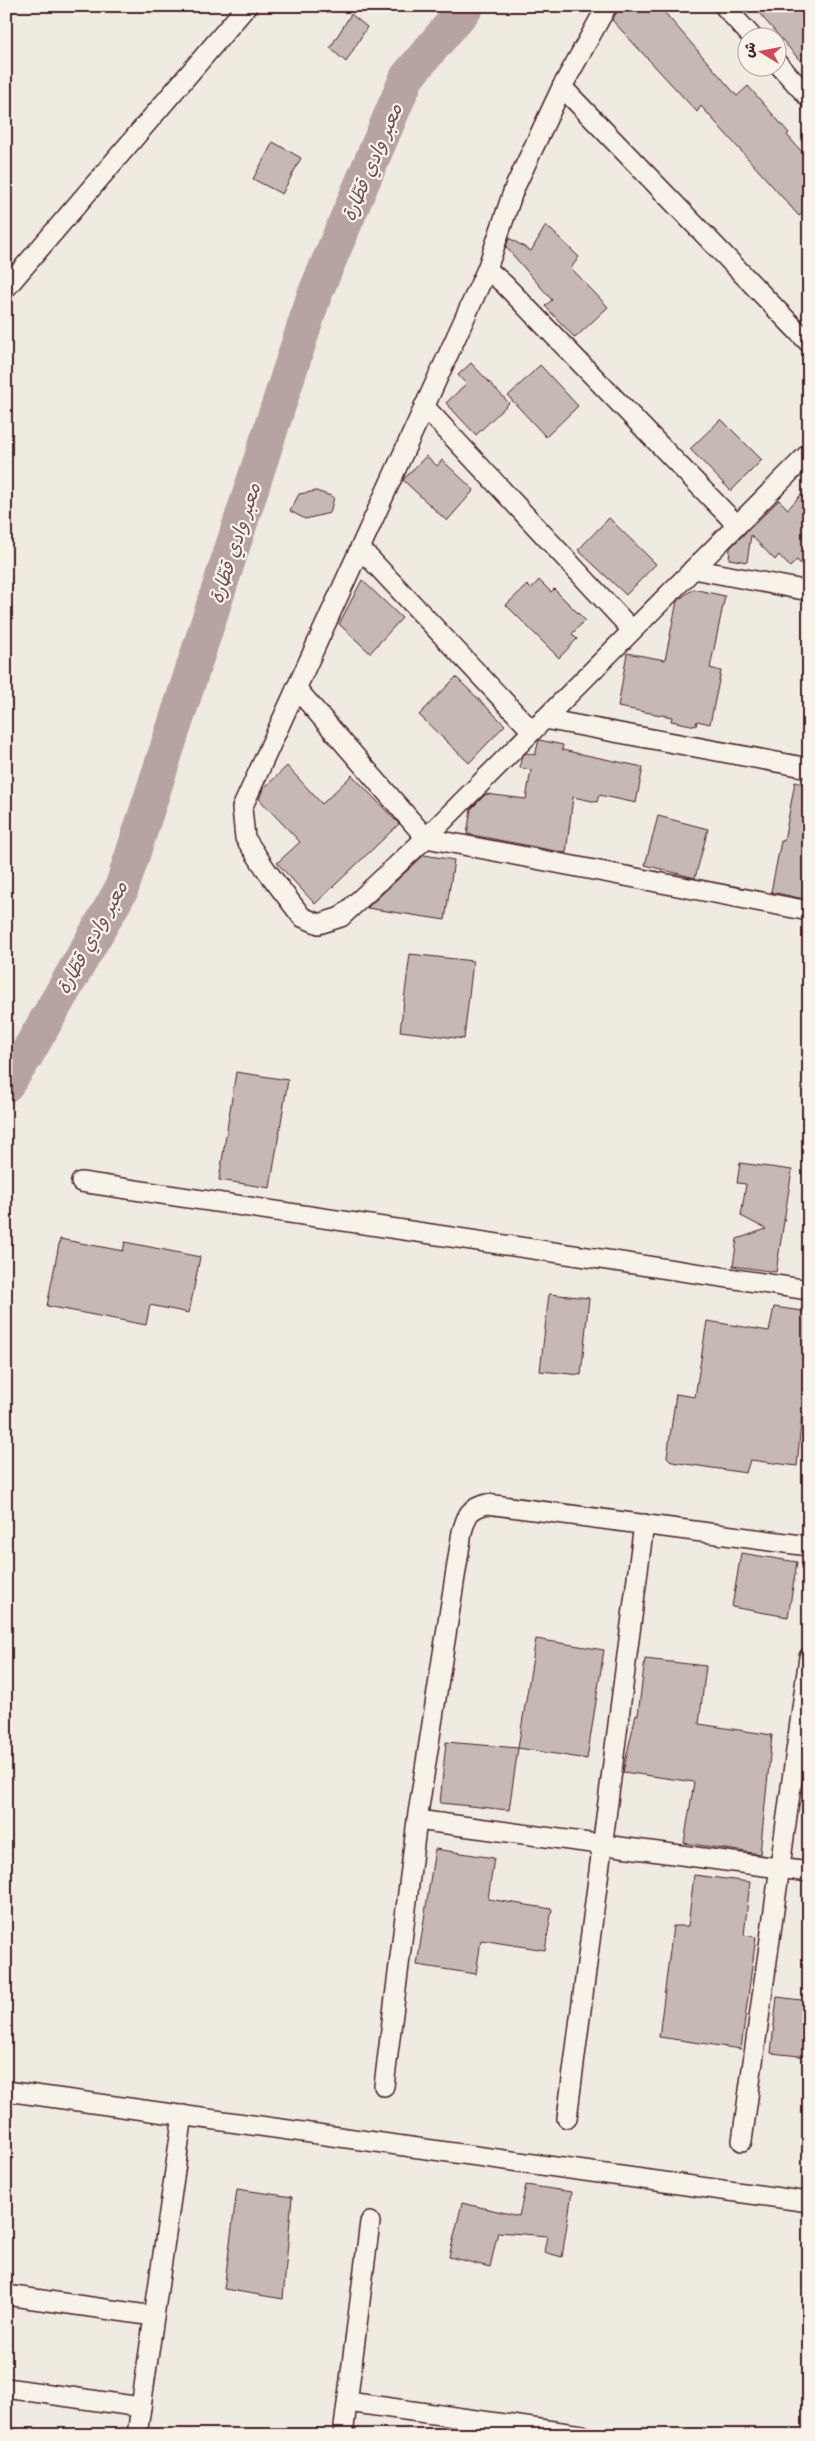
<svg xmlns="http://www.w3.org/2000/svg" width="815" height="2441" font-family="Mali,'Playpen Sans Arabic',sans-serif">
	<rect width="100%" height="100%" fill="#f0ebe0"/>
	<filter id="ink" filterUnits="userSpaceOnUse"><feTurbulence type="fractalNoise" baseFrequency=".02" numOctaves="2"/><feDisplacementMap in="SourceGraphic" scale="10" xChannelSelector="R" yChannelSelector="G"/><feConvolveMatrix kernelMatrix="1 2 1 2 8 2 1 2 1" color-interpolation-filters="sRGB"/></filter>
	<g filter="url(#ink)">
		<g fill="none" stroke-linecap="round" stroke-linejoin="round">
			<path stroke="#b7a4a2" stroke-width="35" d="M6 1085 24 1059 121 890 314 296 407 77 467 6"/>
		</g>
		<g fill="#c6b8b3" stroke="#4a1f2b">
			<path d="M621 6H659L737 96 748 86 789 133 787 135 809 160V207L799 216 701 106 697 112 612 20Z"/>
			<path d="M753 6H809V71Z"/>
			<path d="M351 14 367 27 346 62 330 48Z"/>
			<path d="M273 142 301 158 282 194 253 179Z"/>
			<path d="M546 225 579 257 571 268 608 307 575 338 545 306 552 300 506 247 509 238 531 251Z"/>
			<path d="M471 363 509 403 476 435 446 403 466 384 458 375Z"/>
			<path d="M540 365 578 406 546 437 508 396Z"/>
			<path d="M721 419 762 460 731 491 690 449Z"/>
			<path d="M426 456 437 466 442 460 474 490 447 521 403 480Z"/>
			<path d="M809 486V573L797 560 790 567 779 555 775 560 751 535 747 562 729 559 730 548 779 500 788 509Z"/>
			<path d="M316 491 334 497 330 513 305 519 290 511 299 494Z"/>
			<path d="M609 518 656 564 626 595 578 550Z"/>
			<path d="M362 580 402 618 370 653 339 624Z"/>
			<path d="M539 580 551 592 554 589 585 620 572 634 577 639 559 658 506 605 527 585 531 589Z"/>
			<path d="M693 589 725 596 710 668 721 671 710 724 697 721 696 726 671 721 672 717 618 707 627 653 665 660 677 601Z"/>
			<path d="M456 677 505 725 469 763 419 715Z"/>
			<path d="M539 740 563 745 562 750 643 767 636 803 599 795 597 802 573 797 566 853 467 834 471 809 486 794 526 799 531 770 520 768 521 758 526 753 535 755Z"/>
			<path d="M287 766 322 804 352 775 399 824 315 904 277 863 300 842 259 799 263 789Z"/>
			<path d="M795 782 809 785V900L771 892 781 841H784Z"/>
			<path d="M658 816 708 829 695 878 645 865Z"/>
			<path d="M424 855 454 860 445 920 367 908Z"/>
			<path d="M410 954 473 961 464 1039 400 1031Z"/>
			<path d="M236 1072 288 1080 270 1188 219 1180Z"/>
			<path d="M740 1163 792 1170 776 1272 733 1266 737 1239 766 1229 741 1216 746 1184 737 1183Z"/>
			<path d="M60 1239 123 1251 125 1242 200 1257 189 1313 150 1305 146 1325 47 1306Z"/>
			<path d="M549 1294 589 1298 581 1375 540 1371Z"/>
			<path d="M774 1307 809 1312V1414L802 1413 797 1466 750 1460 746 1473 672 1462 667 1457 676 1394 695 1397 707 1321 769 1331Z"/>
			<path d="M741 1553 797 1562 788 1617 732 1607Z"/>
			<path d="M536 1639 604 1650 587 1759 518 1748Z"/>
			<path d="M645 1659 706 1666 699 1724 772 1735 760 1854 684 1843 694 1782 623 1772 636 1714 638 1715Z"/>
			<path d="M446 1742 518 1748 509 1810 440 1803Z"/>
			<path d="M435 1849 494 1858 488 1899 552 1909 545 1950 481 1940 476 1974 417 1965Z"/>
			<path d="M694 1875 750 1882 744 1935 756 1937 741 2049 659 2037 673 1926H688Z"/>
			<path d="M777 1997 809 2001V2057L771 2053Z"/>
			<path d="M526 2185 572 2192 562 2257 544 2252 547 2236 498 2232 490 2267 449 2257 462 2203 519 2216Z"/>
			<path d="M237 2189 292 2197 283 2299 224 2289Z"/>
		</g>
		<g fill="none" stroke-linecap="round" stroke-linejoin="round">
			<defs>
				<g id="minor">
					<path d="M607 6 562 87 514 189 487 269 242 808 245 838 267 871 302 917 319 924 341 917 426 838 809 453"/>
					<path d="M724 6 753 38"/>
					<path d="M778 64 809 98"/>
					<path d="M562 87 809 343"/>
					<path d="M487 269 504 284 737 525"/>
					<path d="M6 288 247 6"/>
					<path d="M424 406 632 630"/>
					<path d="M360 548 532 731"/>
					<path d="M693 569 809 591"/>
					<path d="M296 688 426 838 809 911"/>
					<path d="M544 719 809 768"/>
					<path d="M81 1182 809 1290"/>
					<path d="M417 1820 809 1872"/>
					<path d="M384 2086 417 1820 462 1532C467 1515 468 1509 487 1504L809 1546"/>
					<path d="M6 2091 809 2202"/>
					<path d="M567 2118 644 1524"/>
					<path d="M742 2141 809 1657"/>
					<path d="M6 2295 154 2316"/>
					<path d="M6 2388 141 2407"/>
					<path d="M348 2402 582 2435"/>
					<path d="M137 2435 183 2115"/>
					<path d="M343 2435 370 2222"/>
				</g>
			</defs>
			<use href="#minor" stroke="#4a1f2b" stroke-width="22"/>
			<use href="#minor" stroke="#f7f3e8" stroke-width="19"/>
		</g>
	</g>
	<g text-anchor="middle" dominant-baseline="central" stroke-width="4.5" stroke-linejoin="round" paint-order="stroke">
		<g font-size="19" font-style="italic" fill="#704e55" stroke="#f7f3e8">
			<text transform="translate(371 162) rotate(-67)">معبر وادي قطّارة</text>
			<text transform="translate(234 543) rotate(-72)">معبر وادي قطّارة</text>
			<text transform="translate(91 937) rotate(-61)">معبر وادي قطّارة</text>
		</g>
	</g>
	<rect width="815" height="2441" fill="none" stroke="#f7f3e8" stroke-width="25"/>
	<rect x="12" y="12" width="790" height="2416" fill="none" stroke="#4a1f2b" stroke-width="2" filter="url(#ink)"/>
	<g transform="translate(762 52) rotate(280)"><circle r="24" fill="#f7f3e8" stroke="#b29e9c"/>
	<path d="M0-4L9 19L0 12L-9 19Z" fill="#d1495b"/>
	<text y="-8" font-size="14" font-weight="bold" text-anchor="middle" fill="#4a1f2b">ش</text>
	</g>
</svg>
